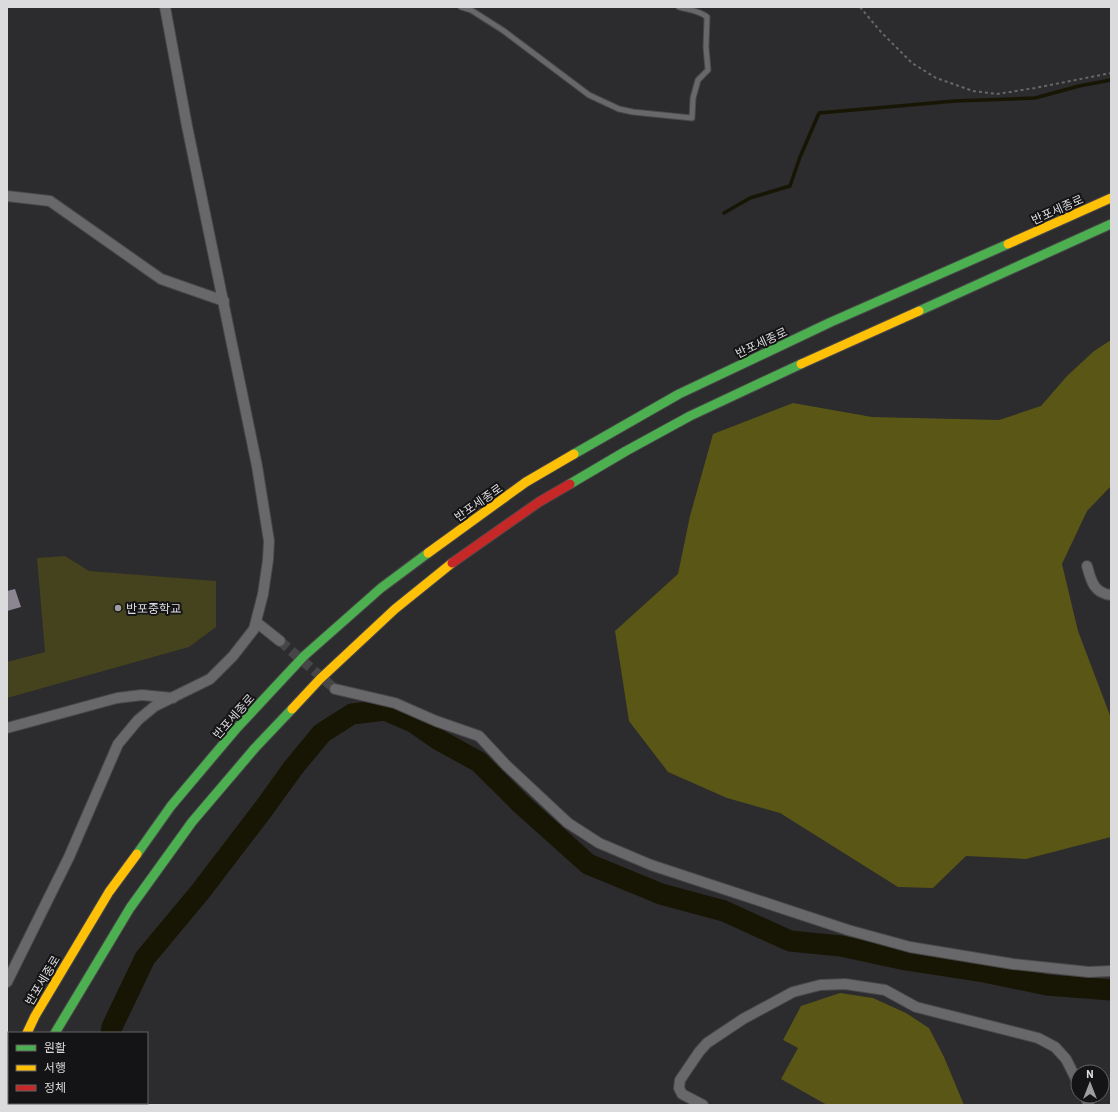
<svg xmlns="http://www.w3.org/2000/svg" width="1118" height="1112" font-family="Barlow,'Noto Sans KR',sans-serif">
	<rect width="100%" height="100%" fill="#2c2b2d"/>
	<path fill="#44431d" d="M65 556 89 571 216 581V627L189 647 7 698V662L45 652 37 558Z"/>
	<g fill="#595616">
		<path d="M1111 340V486L1087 511 1062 564 1078 631 1111 718V837L1026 859 966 856 933 888 898 887 780 813 727 798 668 772 629 721 615 631 678 574 690 516 713 434 793 403 872 417 999 420 1041 406 1067 376 1094 351Z"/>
		<path d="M840 993 873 998 906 1013 929 1028 944 1057 964 1105H827L781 1079 798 1048 783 1040 801 1006Z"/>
	</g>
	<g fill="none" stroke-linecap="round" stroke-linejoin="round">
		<path stroke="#171604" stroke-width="3.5" d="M724 213 750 198 790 186 800 157 819 113 955 101 1035 98 1079 86 1111 80"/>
		<g stroke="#171604" stroke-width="21">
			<path d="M111 1033 112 1027 145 958 200 892 262 811 293 768 322 733 352 714 385 710 413 722 439 740 479 762 520 803 588 864 661 894 724 911 790 941 841 946 901 959 979 971 1047 985 1111 990"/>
			<path d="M101 1105V1103"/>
		</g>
	</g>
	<path fill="#8c8693" d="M15 589 21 607 7 611V591Z"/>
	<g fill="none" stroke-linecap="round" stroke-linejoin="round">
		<path stroke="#464547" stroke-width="10" stroke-dasharray="10 5" stroke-linecap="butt" d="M280 641 335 689"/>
		<defs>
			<path id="lane" d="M461 7 471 10 504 31 589 95 619 109 633 112 692 118 693 98 698 80 708 70 706 47 707 17C699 10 689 10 679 7"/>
			<g id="street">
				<path d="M7 196 50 201 161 279 224 301"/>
				<path d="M1087 566C1091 581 1094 593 1111 595"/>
				<path d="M256 622 280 641"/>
				<path d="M335 689 395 703 436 721 479 736 506 765 568 823 599 843 651 865 848 930 910 947 1013 964 1089 972 1111 971"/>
				<path d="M7 728 117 698 142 695 173 698"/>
				<path d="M7 982 69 857 118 744 138 720 155 706 210 679 233 656 254 629 263 594 268 560 269 541 257 466 187 126 165 7"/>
				<path d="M1085 1096 1089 1105"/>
				<path d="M703 1105 682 1094 679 1088 680 1080 699 1052 707 1043 743 1019 793 992 820 985 845 984 885 990 916 1007 1038 1038 1055 1047 1066 1059 1078 1083"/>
			</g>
			<g id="fast">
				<path d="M919 311 1111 224"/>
				<path d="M574 454 679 394 831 322 1008 244"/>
				<path d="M570 484 626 451 690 416 801 364"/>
				<path d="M137 854 171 806 236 729 304 656 381 588 428 553"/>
				<path d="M55 1033 130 908 192 822 255 748 292 709"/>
				<path d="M7 1077 9 1073"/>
				<path d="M21 1105 22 1103"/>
			</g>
			<g id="slow">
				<path d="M1008 244 1111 198"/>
				<path d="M801 364 919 311"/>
				<path d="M428 553 526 482 574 454"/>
				<path d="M292 709 320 679 395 609 452 563"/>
				<path d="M27 1033 35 1016 109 892 137 854"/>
			</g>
			<path id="jam" d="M452 563 539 502 570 484"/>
		</defs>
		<use href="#lane" stroke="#484749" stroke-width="7"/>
		<use href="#street" stroke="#484749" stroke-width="12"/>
		<use href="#fast" stroke="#484749" stroke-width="11"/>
		<use href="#slow" stroke="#484749" stroke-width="11"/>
		<use href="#jam" stroke="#484749" stroke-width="11"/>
		<path stroke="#686768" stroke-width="2" stroke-dasharray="3 3" stroke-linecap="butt" d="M860 7 881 32 912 63 936 78 973 91 997 94 1035 88 1111 73"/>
		<use href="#lane" stroke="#686769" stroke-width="5"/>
		<use href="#street" stroke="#686769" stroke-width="10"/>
		<use href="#fast" stroke="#4caf50" stroke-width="9"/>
		<use href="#slow" stroke="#ffc107" stroke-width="9"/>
		<use href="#jam" stroke="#c62828" stroke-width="9"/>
	</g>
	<circle fill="#9e9d9f" stroke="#141315" stroke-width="1.5" cx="118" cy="608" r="4"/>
	<g text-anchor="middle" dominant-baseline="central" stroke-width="4" stroke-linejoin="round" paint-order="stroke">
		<g font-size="12" fill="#dbdadc" stroke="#141315">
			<text transform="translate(1057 209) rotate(-24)">반포세종로</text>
			<text transform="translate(761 342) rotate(-25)">반포세종로</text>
			<text transform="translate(478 502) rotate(-35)">반포세종로</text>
			<text transform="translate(233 716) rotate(-48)">반포세종로</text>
			<text transform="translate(42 980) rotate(-59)">반포세종로</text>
		</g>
		<g font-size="12" fill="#dbdadc" stroke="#141315" text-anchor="start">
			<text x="126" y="608">반포중학교</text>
		</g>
	</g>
	<rect width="1118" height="1112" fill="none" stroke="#dbdadc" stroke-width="16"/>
	<rect x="8" y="1032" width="140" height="72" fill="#141315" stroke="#646365"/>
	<rect x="16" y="1045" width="20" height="6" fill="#4caf50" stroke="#646365"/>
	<text x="44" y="1052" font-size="12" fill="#dbdadc">원활</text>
	<rect x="16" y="1065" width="20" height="6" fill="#ffc107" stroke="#646365"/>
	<text x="44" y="1072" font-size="12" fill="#dbdadc">서행</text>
	<rect x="16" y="1085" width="20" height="6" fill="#c62828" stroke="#646365"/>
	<text x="44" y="1092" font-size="12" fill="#dbdadc">정체</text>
	<g transform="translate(1090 1084)"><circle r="19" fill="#141315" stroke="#646365"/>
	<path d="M0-3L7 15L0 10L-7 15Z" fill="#9e9d9f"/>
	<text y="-6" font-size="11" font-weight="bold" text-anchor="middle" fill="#dbdadc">N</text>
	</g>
</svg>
